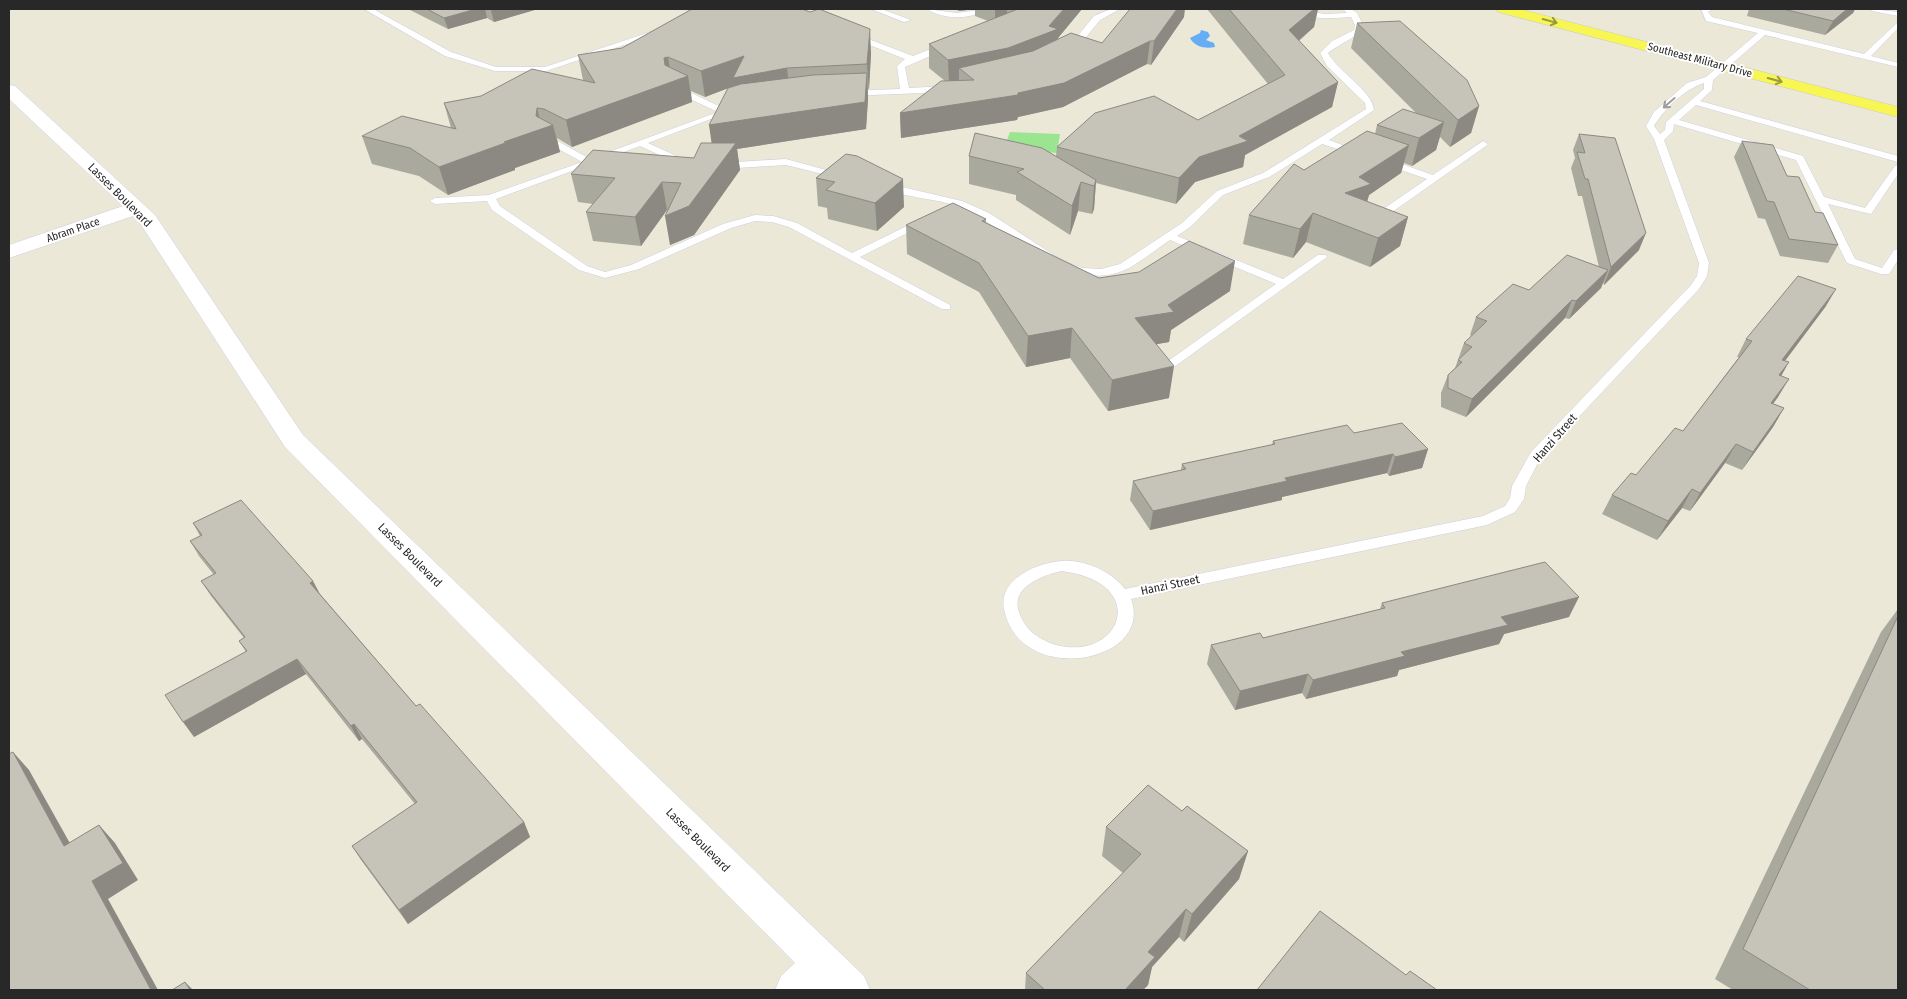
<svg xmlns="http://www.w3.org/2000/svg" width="1907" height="999" font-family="'Fira Sans Condensed',sans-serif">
	<rect width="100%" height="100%" fill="#ebe8d8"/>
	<path fill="#9be591" d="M1010 132 1060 134 1057 153 1004 148Z"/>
	<path fill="#65adf4" d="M1201 30 1208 32 1210 36 1206 40 1214 43 1215 47C1205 49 1195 47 1190 38L1200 33Z"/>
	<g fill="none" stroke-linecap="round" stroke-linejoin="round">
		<defs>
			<g id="lane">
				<path d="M364 9H373L451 52 496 67H545L653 31 660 33 546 71H495L445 56Z"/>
				<path d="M871 9H881L911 20 904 22Z"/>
				<path d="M927 9 957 13 987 9C971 20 943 20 927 9Z"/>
				<path d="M1111 9H1120L1100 20 1074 52H1068V48L1094 16Z"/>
				<path d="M1294 9 1325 14 1347 13 1343 9H1351L1357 13 1363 25C1359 38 1338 44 1328 53 1339 73 1372 90 1374 110L1329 140 1364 153 1359 156 1322 144 1269 177 1223 195 1190 227 1177 236 1283 279 1318 255H1326L1327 257 1174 367 1170 368 1164 364 1276 284 1170 240C1157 249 1143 260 1129 268 1068 299 1010 227 957 206 940 199 892 196 880 186L885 183 962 201 989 213 1063 261 1082 268 1101 269 1120 264 1182 223 1217 191 1263 173 1366 109 1365 103 1327 66 1320 53 1332 41 1354 30 1355 25 1351 17C1333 18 1309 21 1294 9Z"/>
				<path d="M1701 9H1713L1708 12 1712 17 1864 54 1898 22V28L1871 56 1898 63V67L1765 35 1713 80 1712 90 1700 101 1898 156V162L1696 105 1679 120 1803 156 1824 197 1865 208 1895 166 1898 165V174L1871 214 1828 204 1855 259 1882 268 1894 250 1898 249V260L1889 274H1881L1847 263 1796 160 1674 124 1673 131 1664 140 1709 263 1707 276 1699 289 1541 457 1526 486 1524 499 1515 512 1487 525 1131 599C1155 663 1019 688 1004 609 998 579 1037 563 1061 561 1084 559 1111 571 1125 589L1483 516 1505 506 1510 498 1512 486 1531 452 1691 285 1697 276 1699 263 1654 139 1646 126 1654 112 1687 83 1706 77 1758 33 1706 21ZM1704 83V89L1666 122 1665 130 1660 134 1654 126C1665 108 1685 89 1704 83ZM1061 571C1152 582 1121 662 1056 645 1046 642 1034 636 1027 627 1002 593 1031 579 1061 571Z"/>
				<path d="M1871 9 1898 12V16L1872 11Z"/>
				<path d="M855 34 913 56 943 44H949V48L905 67 909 88 947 86 951 89 947 92 846 96 845 94 849 91 900 89 897 66 905 59 852 38 851 36Z"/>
				<path d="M673 87H679L725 109 733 106 737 109 648 143 685 160V164H679L640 146 496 199 500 206 587 266 605 272 631 265 723 224 755 215 773 216 797 223 852 253 923 218 928 221 927 223 860 257 950 305V309H942L789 227 772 222 755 221 731 228 639 269 605 278 579 270 492 210 487 201 435 204 430 201 435 198 489 195 582 162 544 141V137H550L590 159 718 112 673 91Z"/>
				<path d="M1483 141 1488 144 1486 146 1378 222H1370V218L1427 179 1384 164V160H1390L1433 175Z"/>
				<path d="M786 159 848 176 843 179 786 165 721 169 716 166 721 163Z"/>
			</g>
			<path id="street" d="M9 85 15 86 155 215 303 435 864 976 870 990H775L781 976 795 963 285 447 140 223 133 216 9 258V245L123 206 9 99Z"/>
			<path id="primary" d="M1496 9H1519L1898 107V117L1498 12Z"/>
		</defs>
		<use href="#lane" stroke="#cecee2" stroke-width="1"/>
		<use href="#street" stroke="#cecee2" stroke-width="1"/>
		<use href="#primary" stroke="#cbcbcb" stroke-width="1"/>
		<use href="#lane" fill="#fff" fill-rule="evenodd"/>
		<use href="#street" fill="#fff" fill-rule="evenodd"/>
		<use href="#primary" fill="#f7f652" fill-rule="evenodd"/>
	</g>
	<g fill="#aaa99e">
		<path d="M408 9H538L494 22 487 18 448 29Z"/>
		<path d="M953 9H1082L1058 38V40L1102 43 1184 17 1151 65 1147 64 1063 107 1018 117 1017 120 901 138 900 113 945 81 929 68V44L988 21 975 16V9L959 11Z"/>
		<path d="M1207 9H1318L1314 27 1299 41 1338 82 1332 107 1245 155 1243 167 1195 182 1176 204 1096 183 1094 209 1092 214 1078 211 1070 235 1016 200V195L969 184V156H1056L1057 147 1198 120 1268 84Z"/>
		<path d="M1749 9H1855L1853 13 1825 35 1747 16Z"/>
		<path d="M1357 23 1479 106 1471 133 1450 147 1440 137 1436 150 1412 166 1404 163 1401 173 1369 195 1367 202 1408 217 1400 246 1370 267 1306 242 1293 258 1243 244 1249 215 1304 170 1375 134 1377 125 1417 114 1351 48Z"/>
		<path d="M871 53 869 89H868V99L866 129 737 149 740 170 694 235 670 245 668 210H667L641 246 593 241 586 212 593 204 578 202 571 174 694 158 712 143 728 88 705 97 691 91 692 102 572 147 557 138 560 152 515 168V170L448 195 419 176 372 164 362 136 451 128 444 103 583 80 578 55Z"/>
		<path d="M1579 134 1639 250 1604 285 1603 282 1601 288 1569 319 1565 318 1466 417 1441 407V393L1448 375 1455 368 1464 343 1472 336 1470 335 1476 317 1529 290 1599 267 1582 196H1578L1571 168 1575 158 1573 150Z"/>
		<path d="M1742 141 1787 176 1815 212 1838 245 1828 263 1780 256 1765 219 1758 218 1734 157Z"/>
		<path d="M846 154 904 207 877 231 828 219 827 208 818 206 816 178Z"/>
		<path d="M986 219V223L1099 278 1230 291 1171 330 1169 342 1156 344 1169 398 1108 411 1070 358 1026 367 979 292 907 254 906 225Z"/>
		<path d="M1826 306 1785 361 1781 376 1778 397 1773 404 1784 408 1773 427 1742 470 1725 463 1690 511 1682 508 1657 540 1602 514 1612 495 1636 475 1683 431 1739 357H1737L1746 339Z"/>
		<path d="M1354 433 1428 449 1422 468 1389 476 1387 473 1282 497V500L1150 530 1130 500 1133 481 1181 470 1182 464 1272 445 1273 441Z"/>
		<path d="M193 523 320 594 416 706 524 822 530 837 408 924 361 860 352 846 415 804 362 739 359 741 306 674 194 737 246 652 239 641 244 638 211 596 201 581 214 575 199 556 190 541 200 536Z"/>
		<path d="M1382 603 1569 617 1504 634 1499 644 1399 670 1397 676 1306 699 1302 693 1235 710 1207 664 1211 645 1263 638 1380 609Z"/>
		<path d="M1898 609V990H1733L1715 979 1881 632Z"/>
		<path d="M1182 811 1248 851 1239 879 1184 942 1179 937 1152 967 1148 985 1143 990H1025L1026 973 1123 873 1102 856 1106 827Z"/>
	</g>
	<g fill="#8b8981">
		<path d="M476 9H485L487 18 448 29 444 18Z"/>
		<path d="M495 9H538L494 22 491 10Z"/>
		<path d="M959 9H975L959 11Z"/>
		<path d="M995 9H1007V19L995 23Z"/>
		<path d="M1064 9H1082L1058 38 1057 52 959 68V82L949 84 948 60 1049 26Z"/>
		<path d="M1177 9H1185L1184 17 1151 65 1154 41Z"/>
		<path d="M1314 9H1318L1314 27 1284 53 1289 30Z"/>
		<path d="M1847 9H1855L1853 13 1825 35 1833 21Z"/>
		<path d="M870 29 871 53 869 89 867 64Z"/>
		<path d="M1150 41 1147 64 1063 107 1018 117 1017 120 901 138 900 113 1018 93Z"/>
		<path d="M744 56 787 68 790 94 734 86 705 97 701 71Z"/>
		<path d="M668 57 672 82 688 76 692 102 572 147 566 120 664 58Z"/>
		<path d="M867 73 868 99 866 129 737 149 740 170 694 235 670 245 665 216 713 153 709 125Z"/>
		<path d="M1338 82 1332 107 1245 155 1243 167 1195 182 1176 204 1179 178 1199 157 1239 136Z"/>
		<path d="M1479 106 1471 133 1450 147 1458 120Z"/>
		<path d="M537 108 542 128 553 125 560 152 515 168V170L448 195 439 167 504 142 536 116Z"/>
		<path d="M1444 122 1436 150 1412 166 1419 138Z"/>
		<path d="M1409 145 1401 173 1369 195 1364 212 1345 193 1359 177Z"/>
		<path d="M903 179 904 207 877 231 875 203Z"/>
		<path d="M1096 180 1094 209 1092 214 1094 186Z"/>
		<path d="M662 182 667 210 641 246 635 217Z"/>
		<path d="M1081 182 1078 211 1070 235 1072 206Z"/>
		<path d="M1313 213 1306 242 1293 258 1300 229Z"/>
		<path d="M1408 217 1400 246 1370 267 1378 238Z"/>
		<path d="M1646 233 1639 250 1604 285 1611 267Z"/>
		<path d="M1235 261 1230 291 1171 330 1169 342 1131 349 1135 318 1168 305Z"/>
		<path d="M1608 270 1601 288 1569 319 1576 301Z"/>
		<path d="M1836 289 1826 306 1772 378 1782 360Z"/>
		<path d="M1572 300 1565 318 1466 417 1472 399Z"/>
		<path d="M1072 328 1070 358 1026 367 1028 336Z"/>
		<path d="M1789 362 1779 380V375Z"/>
		<path d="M1174 366 1169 398 1108 411 1112 380Z"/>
		<path d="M1789 379 1778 397 1760 421 1771 403Z"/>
		<path d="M1784 408 1773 427 1742 470 1753 452Z"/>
		<path d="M1736 444 1725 463 1690 511 1700 493Z"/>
		<path d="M1428 449 1422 468 1389 476 1395 457Z"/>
		<path d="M1393 454 1387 473 1282 497V500L1150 530 1153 511 1285 478Z"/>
		<path d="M1692 489 1682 508 1657 540 1668 521Z"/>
		<path d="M313 581 321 596 310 583Z"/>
		<path d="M1579 597 1569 617 1504 634 1499 644 1399 670 1397 676 1306 699 1313 680 1401 652 1501 617Z"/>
		<path d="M297 659 306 674 194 737 183 722Z"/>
		<path d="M1308 674 1302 693 1235 710 1240 691Z"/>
		<path d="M354 724 362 739 359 741 351 726Z"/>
		<path d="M13 752 29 770 81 863 64 846Z"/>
		<path d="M524 822 530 837 408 924 399 910Z"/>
		<path d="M99 825 115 843 138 880 108 899 158 990H151L92 881Z"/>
		<path d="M1248 851 1239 879 1184 942 1192 914Z"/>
		<path d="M1186 909 1179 937 1152 967 1148 985 1143 990H1125L1148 952Z"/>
		<path d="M185 982 193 990H190Z"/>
	</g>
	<g fill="#c6c4b8" stroke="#8b8981">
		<path d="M427 9H476L444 18Z"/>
		<path d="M692 9H802L810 12 819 9 870 29 867 64 787 68 733 78 744 56 701 71 668 57 664 58 665 65 688 76 566 120 544 109 537 108 536 116 553 125 504 142H508L439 167 410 148 362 136 402 116 456 129 444 103 481 96 532 69 595 83 578 55 622 48Z"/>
		<path d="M1018 9H1064L1049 26 1058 29 1008 48 948 60 929 44Z"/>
		<path d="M1130 9H1177L1154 41H1150L1064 83 1018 93V95L900 113 941 81 974 80 959 68 1033 51 1071 33 1102 43Z"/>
		<path d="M1229 9H1314L1289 30 1338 82 1239 136 1248 141 1199 157 1179 178 1057 147 1095 113 1154 96 1198 120 1285 75Z"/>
		<path d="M1783 9H1847L1833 21Z"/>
		<path d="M1400 21 1467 80 1479 106 1458 120 1357 23Z"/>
		<path d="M867 73 865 102 709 125 728 88 741 84 813 75Z"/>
		<path d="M1403 109 1444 122 1419 138 1377 125Z"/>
		<path d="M1367 131 1409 145 1359 177 1371 184 1345 193 1408 217 1378 238 1313 213 1300 229 1249 215 1294 164 1304 170Z"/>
		<path d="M975 133 1042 148 1096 180 1094 186 1081 182 1072 206 1017 172 1024 169 969 156Z"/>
		<path d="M1579 134 1615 138 1646 233 1611 267 1588 179H1585L1577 152 1585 153Z"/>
		<path d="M1742 141 1773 145 1787 176 1799 177 1815 212 1823 213 1838 245 1789 239 1774 202 1767 201Z"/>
		<path d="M701 143H736L689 206 665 216 681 183 662 182 635 217 586 212 615 178 571 174 593 150 694 158Z"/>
		<path d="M846 154 857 156 903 179 875 203 826 190 835 182 816 178Z"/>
		<path d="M953 203 986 219 982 221 1099 278 1139 272 1189 241 1235 261 1168 305 1174 312 1135 318 1174 366 1112 380 1072 328 1028 336 979 263 906 225Z"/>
		<path d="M1567 255 1608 270 1576 301 1572 300 1472 399 1448 388V375L1462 362 1458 360 1472 347 1464 343 1487 321 1476 317 1513 284 1529 290Z"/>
		<path d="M1798 276 1836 289 1782 360 1789 362 1779 375 1789 379 1771 403 1784 408 1753 452 1736 444 1700 493 1692 489 1668 521 1612 495 1631 473 1636 475 1675 428 1683 431 1752 341 1746 339Z"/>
		<path d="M1402 423 1428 449 1395 457 1393 454 1285 478 1287 481 1153 511 1133 481 1186 469 1182 464 1275 444 1273 441 1347 425 1354 433Z"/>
		<path d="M241 500 313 581 310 583 416 706 420 704 524 822 399 910 352 846 417 802 354 724 351 726 297 659 183 722 165 695 247 651 239 641 245 637 201 581 216 573 190 541 202 535 193 523Z"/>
		<path d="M1545 562 1579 597 1501 617 1508 625 1401 652 1405 656 1313 680 1308 674 1240 691 1211 645 1260 633 1263 638 1385 608 1382 603Z"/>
		<path d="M1898 616V990H1810L1743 949Z"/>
		<path d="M13 752 64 846 99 825 123 863 92 881 151 990H9V754Z"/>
		<path d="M1148 785 1182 811 1187 806 1248 851 1192 914 1186 909 1148 952 1155 957 1125 990H1045L1026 973 1141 854 1106 827Z"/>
		<path d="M1320 911 1406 975 1410 971 1437 990H1257Z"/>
		<path d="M185 982 190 990H172Z"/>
	</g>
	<defs><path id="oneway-shaft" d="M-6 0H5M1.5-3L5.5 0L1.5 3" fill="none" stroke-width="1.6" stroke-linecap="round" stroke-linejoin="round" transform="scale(1.25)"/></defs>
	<g stroke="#9a993f">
		<use href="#oneway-shaft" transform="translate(1550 21) rotate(15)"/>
		<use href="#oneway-shaft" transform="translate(1775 80) rotate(15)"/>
	</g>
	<use stroke="#9e9e9e" href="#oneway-shaft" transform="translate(1669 103) rotate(139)"/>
	<g text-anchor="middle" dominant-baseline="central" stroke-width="4" stroke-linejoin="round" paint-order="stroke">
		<g font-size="11" fill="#282828" stroke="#fff">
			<text transform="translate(1700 60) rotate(15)">Southeast Military Drive</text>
			<text transform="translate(73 230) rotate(-19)">Abram Place</text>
		</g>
		<g font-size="12" fill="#282828" stroke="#fff">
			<text transform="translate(120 195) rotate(45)">Lasses Boulevard</text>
			<text transform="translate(1555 438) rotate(-49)">Hanzi Street</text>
			<text transform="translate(410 555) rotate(45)">Lasses Boulevard</text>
			<text transform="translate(1170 585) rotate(-12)">Hanzi Street</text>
			<text transform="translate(698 840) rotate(45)">Lasses Boulevard</text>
		</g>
	</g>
	<rect width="1907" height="999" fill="none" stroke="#282828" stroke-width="20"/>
</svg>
